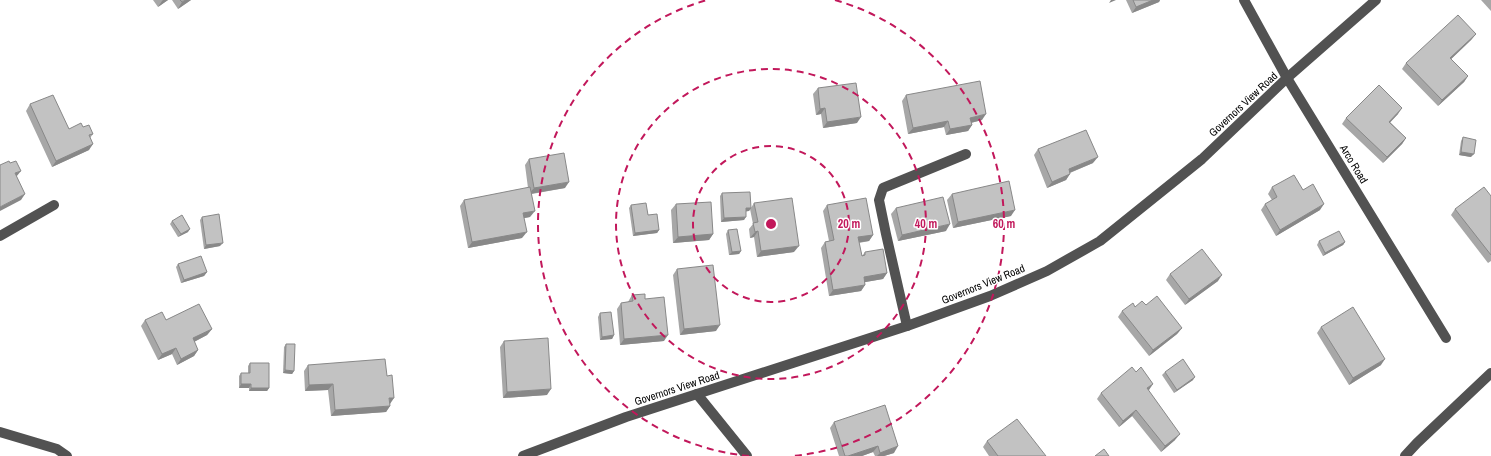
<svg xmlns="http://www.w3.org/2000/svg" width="1491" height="456" font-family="'Archivo Narrow',sans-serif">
	<rect width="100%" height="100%" fill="#fff"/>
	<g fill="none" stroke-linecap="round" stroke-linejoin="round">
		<g stroke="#525252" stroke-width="10">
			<path d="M1244 0 1287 78 1446 338"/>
			<path d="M0 236 54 205"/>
			<path d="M907 326 886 234 879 200 883 188 966 154"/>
			<path d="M697 394 747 456"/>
			<path d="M0 432 57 449 67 456"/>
			<path d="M523 456 626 417 907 326 990 296 1047 271 1100 241 1202 159 1287 78 1376 0"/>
			<path d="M1405 456 1417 443 1491 373"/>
		</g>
	</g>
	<g fill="#a7a7a7">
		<path d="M153 0H168L158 7Z"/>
		<path d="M172 0H191L178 9Z"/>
		<path d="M1126 0H1160L1159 2 1132 13Z"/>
		<path d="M1481 0H1491V11Z"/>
		<path d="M1476 34 1471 40 1451 59 1468 76 1464 82 1438 106 1402 69 1406 63Z"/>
		<path d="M818 88 857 123 823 128 821 114 816 115 813 94Z"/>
		<path d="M906 95 982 120 971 123 972 125 968 131 946 135 944 127 908 134 902 101Z"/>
		<path d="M30 104 69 129 83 127 93 134 90 138 89 150 52 167 26 111Z"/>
		<path d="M1398 114 1390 122 1406 138 1402 144 1383 163 1342 124 1346 118Z"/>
		<path d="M1463 137 1471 157 1459 155 1461 141Z"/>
		<path d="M1038 149 1093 163 1070 173 1066 180 1047 188 1034 155Z"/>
		<path d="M529 159 565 188 532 194 530 217 524 218 522 238 468 248 460 206 464 200 528 188 525 165Z"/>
		<path d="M1272 187 1303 190 1320 210 1276 236 1261 210 1265 204 1272 200 1268 194Z"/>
		<path d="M722 193 751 208 754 203 794 252 757 257 754 237 750 238 749 229 753 224 750 209 749 211H746L744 220 721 222 720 196Z"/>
		<path d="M952 194 1011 216 953 228 947 200Z"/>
		<path d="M1491 196V261L1488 263 1451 215 1455 209Z"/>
		<path d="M676 204 713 234 709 240 673 243 671 210Z"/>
		<path d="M631 205 648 215 659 230 657 233 633 236 629 208Z"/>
		<path d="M827 205 873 235 869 241 859 243 862 256 865 252 887 273 883 279 865 282V285L861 291 829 296 821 248 825 242 829 241 823 211Z"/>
		<path d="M896 208 946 231 898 241 891 214Z"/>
		<path d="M202 217 220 246 204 249 200 220Z"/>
		<path d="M172 221 188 232 178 237 170 224Z"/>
		<path d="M728 230 741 251 739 254 729 255 726 234Z"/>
		<path d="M1319 241 1345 242 1343 245 1323 256 1317 245Z"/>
		<path d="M178 264 207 272 204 276 181 283 176 267Z"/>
		<path d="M677 269 716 331 680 335 673 275Z"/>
		<path d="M1170 274 1218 281 1185 305 1166 280Z"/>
		<path d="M632 295 645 299 664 341 620 345 617 309 621 303 628 302Z"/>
		<path d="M1135 307 1182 328 1177 334 1149 356 1118 317 1122 311Z"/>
		<path d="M600 313 614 335 612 339 600 340 598 317Z"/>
		<path d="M145 320H166L212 329 207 335 194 342 198 350 194 356 177 365 172 354 158 360 141 326Z"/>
		<path d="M1321 327 1381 365 1349 385 1317 333Z"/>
		<path d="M504 341 547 395 503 398 500 347Z"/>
		<path d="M286 344 294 371 292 374 283 373 284 347Z"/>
		<path d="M250 363 269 388 267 391H249V388H239V376L241 373H248V366Z"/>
		<path d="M308 365 387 376 390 406 386 412 331 416 328 390 305 391 304 371Z"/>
		<path d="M1165 372 1193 380 1174 393 1162 375Z"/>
		<path d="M1148 390 1175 440 1161 452 1132 416 1119 427 1097 399 1101 393 1149 390Z"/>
		<path d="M834 422 894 453 884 456H875L873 452 862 456H839L830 428Z"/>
		<path d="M987 441 1046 456H989L983 447Z"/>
	</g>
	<g fill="#888">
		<path d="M163 0H168L158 7 162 1Z"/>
		<path d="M186 0H191L178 9 182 2Z"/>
		<path d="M1111 0H1116L1109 3Z"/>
		<path d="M1153 0H1160L1159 2 1132 13 1136 7Z"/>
		<path d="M1476 34 1471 40 1446 64 1450 58Z"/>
		<path d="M1468 76 1464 82 1438 106 1442 100Z"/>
		<path d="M825 108 821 114 816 115 820 109Z"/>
		<path d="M1402 108 1398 114 1385 128 1389 122Z"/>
		<path d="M986 114 982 120 966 124 970 118Z"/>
		<path d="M861 117 857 123 823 128 827 122Z"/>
		<path d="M948 121 944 127 908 134 913 128Z"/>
		<path d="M972 125 968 131 946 135 950 129Z"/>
		<path d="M1406 138 1402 144 1383 163 1387 157Z"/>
		<path d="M93 144 89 150 52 167 56 161Z"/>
		<path d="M1461 152 1474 154 1471 157 1459 155Z"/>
		<path d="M1098 157 1093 163 1064 175 1069 169Z"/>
		<path d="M21 171 16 177 15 173Z"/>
		<path d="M1070 174 1066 180 1047 188 1052 182Z"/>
		<path d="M569 182 565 188 529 194 534 188Z"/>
		<path d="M25 194 21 200 0 211V207Z"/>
		<path d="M1324 204 1320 210 1276 236 1280 230Z"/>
		<path d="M746 208H751L749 211 743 212Z"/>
		<path d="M1015 210 1011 216 953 228 958 222Z"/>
		<path d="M535 211 530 217 519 219 523 213Z"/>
		<path d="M746 217 744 220 721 222 724 218Z"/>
		<path d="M950 224 946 231 898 241 902 235Z"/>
		<path d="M190 229 188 232 178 237 181 234Z"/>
		<path d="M659 230 657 233 633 236 635 233Z"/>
		<path d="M758 231 754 237 750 238 755 232Z"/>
		<path d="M527 232 522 238 468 248 472 242Z"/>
		<path d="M713 234 709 240 673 243 678 237Z"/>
		<path d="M873 235 869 241 854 243 858 237Z"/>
		<path d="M1345 242 1343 245 1323 256 1325 253Z"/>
		<path d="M223 243 220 246 204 249 206 245Z"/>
		<path d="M799 246 794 252 757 257 761 251Z"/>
		<path d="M741 251 739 254 729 255 732 252Z"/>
		<path d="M207 272 204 276 181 283 184 280Z"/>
		<path d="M887 273 883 279 860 283 864 277Z"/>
		<path d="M1222 275 1218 281 1185 305 1189 299Z"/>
		<path d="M865 285 861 291 829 296 833 290Z"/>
		<path d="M720 325 716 331 680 335 684 329Z"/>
		<path d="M1182 328 1177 334 1149 356 1153 350Z"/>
		<path d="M212 329 207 335 188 345 193 338Z"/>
		<path d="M614 335 612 339 600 340 602 337Z"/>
		<path d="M668 335 664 341 620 345 624 339Z"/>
		<path d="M176 348 172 354 158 360 162 354Z"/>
		<path d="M198 350 194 356 177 365 181 359Z"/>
		<path d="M1385 359 1381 365 1349 385 1353 378Z"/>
		<path d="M285 370 294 371 292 374 283 373Z"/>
		<path d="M1195 377 1193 380 1174 393 1177 390Z"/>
		<path d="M241 384H251L249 388H239Z"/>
		<path d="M333 384 328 390 305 391 309 385Z"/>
		<path d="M1153 384 1149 390 1143 394 1147 388Z"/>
		<path d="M251 388H269L267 391H249Z"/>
		<path d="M551 389 547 395 503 398 507 392Z"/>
		<path d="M389 398H394L390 404Z"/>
		<path d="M390 406 386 412 331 416 335 410Z"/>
		<path d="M1136 410 1132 416 1119 427 1123 421Z"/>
		<path d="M1180 434 1175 440 1161 452 1165 446Z"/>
		<path d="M878 446 873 452 862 456H848Z"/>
		<path d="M898 446 894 453 884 456H877L880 453Z"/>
	</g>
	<g fill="#c2c2c2" stroke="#888">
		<path d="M180 0H186L182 2Z"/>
		<path d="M1133 0H1153L1136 7Z"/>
		<path d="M1458 15 1476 34 1450 58 1468 76 1442 100 1406 63Z"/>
		<path d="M980 81 986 114 970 118 972 125 950 129 948 121 913 128 906 95Z"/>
		<path d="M856 83 861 117 827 122 825 108 820 109 818 88Z"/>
		<path d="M1379 85 1402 108 1389 122 1406 138 1387 157 1346 118Z"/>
		<path d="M53 95 69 129 81 123 83 127 89 125 93 134 89 135 93 144 56 161 30 104Z"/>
		<path d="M1086 130 1098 157 1069 169 1070 174 1052 182 1038 149Z"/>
		<path d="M1463 137 1476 140 1474 154 1461 152Z"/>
		<path d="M564 153 569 182 534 188 529 159Z"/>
		<path d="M9 161 10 163 16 161 21 171 15 173 25 194 0 207V165Z"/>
		<path d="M1294 175 1303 190 1313 184 1324 204 1280 230 1265 204 1277 197 1272 187Z"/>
		<path d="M1009 181 1015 210 958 222 952 194Z"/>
		<path d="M530 187 535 211 523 213 527 232 472 242 464 200Z"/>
		<path d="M1484 187 1491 196V255L1455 209Z"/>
		<path d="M750 192 751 208H746V217L724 218 722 193Z"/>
		<path d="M943 197 950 224 902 235 896 208Z"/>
		<path d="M792 198 799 246 761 251 758 231 755 232 753 223 758 222 754 203Z"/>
		<path d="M866 198 873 235 858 237 862 256 865 255V252L883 249 887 273 864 277 865 285 833 290 825 242 834 240 827 205Z"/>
		<path d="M711 202 713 234 678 237 676 204Z"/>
		<path d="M646 203 648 215 657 214 659 230 635 233 631 205Z"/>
		<path d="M219 214 223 243 206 245 202 217Z"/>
		<path d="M182 215 190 229 181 234 172 221Z"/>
		<path d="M737 229 741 251 732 252 728 230Z"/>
		<path d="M1339 231 1345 242 1325 253 1319 241Z"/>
		<path d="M1202 249 1222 275 1189 299 1170 274Z"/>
		<path d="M201 256 207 272 184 280 178 264Z"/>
		<path d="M713 265 720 325 684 329 677 269Z"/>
		<path d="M645 294V299L664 297 668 335 624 339 621 303 633 301 632 295Z"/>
		<path d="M1157 296 1182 328 1153 350 1122 311 1133 303 1135 307 1142 301 1146 305Z"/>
		<path d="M199 304 212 329 193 338 198 350 181 359 176 348 162 354 145 320 162 312 166 320Z"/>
		<path d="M1353 307 1385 359 1353 378 1321 327Z"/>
		<path d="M611 312 614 335 602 337 600 313Z"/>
		<path d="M548 338 551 389 507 392 504 341Z"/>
		<path d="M286 344H295L294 371 285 370Z"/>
		<path d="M385 359 387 376 392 375 394 398H389L390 406 335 410 333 384 309 385 308 365Z"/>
		<path d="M1183 359 1195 377 1177 390 1165 372Z"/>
		<path d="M250 363H269V388H251V384H241V373H250Z"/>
		<path d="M1132 367 1136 372 1141 367 1153 384 1147 388 1180 434 1165 446 1136 410 1123 421 1101 393Z"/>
		<path d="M885 405 898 446 880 453 878 446 848 456H845L834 422Z"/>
		<path d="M1017 419 1046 456H998L987 441Z"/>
		<path d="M1104 449 1109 456H1095Z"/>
	</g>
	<g fill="none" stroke="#c2185b" stroke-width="2" stroke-dasharray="7 5">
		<circle cx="771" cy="224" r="78"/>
		<circle cx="771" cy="224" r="155"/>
		<path d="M749 456A233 233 0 0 1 707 0M835 0A233 233 0 0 1 793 456"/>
	</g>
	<g text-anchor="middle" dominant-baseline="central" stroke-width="3" stroke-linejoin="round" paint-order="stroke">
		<g font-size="11" fill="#000" stroke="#fff">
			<text transform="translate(1243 104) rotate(-43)">Governors View Road</text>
			<text transform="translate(1354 164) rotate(59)">Arco Road</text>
			<text transform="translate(983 284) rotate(-22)">Governors View Road</text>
			<text transform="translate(677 388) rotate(-18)">Governors View Road</text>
		</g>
	</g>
	<circle cx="771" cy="224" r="6" fill="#c2185b" stroke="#fff" stroke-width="2"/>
	<g font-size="12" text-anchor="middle" font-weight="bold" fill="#c2185b" stroke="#fff" stroke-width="3" stroke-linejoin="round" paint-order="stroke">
		<text x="849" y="228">20 m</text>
		<text x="926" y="228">40 m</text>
		<text x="1004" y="228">60 m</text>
	</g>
</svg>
